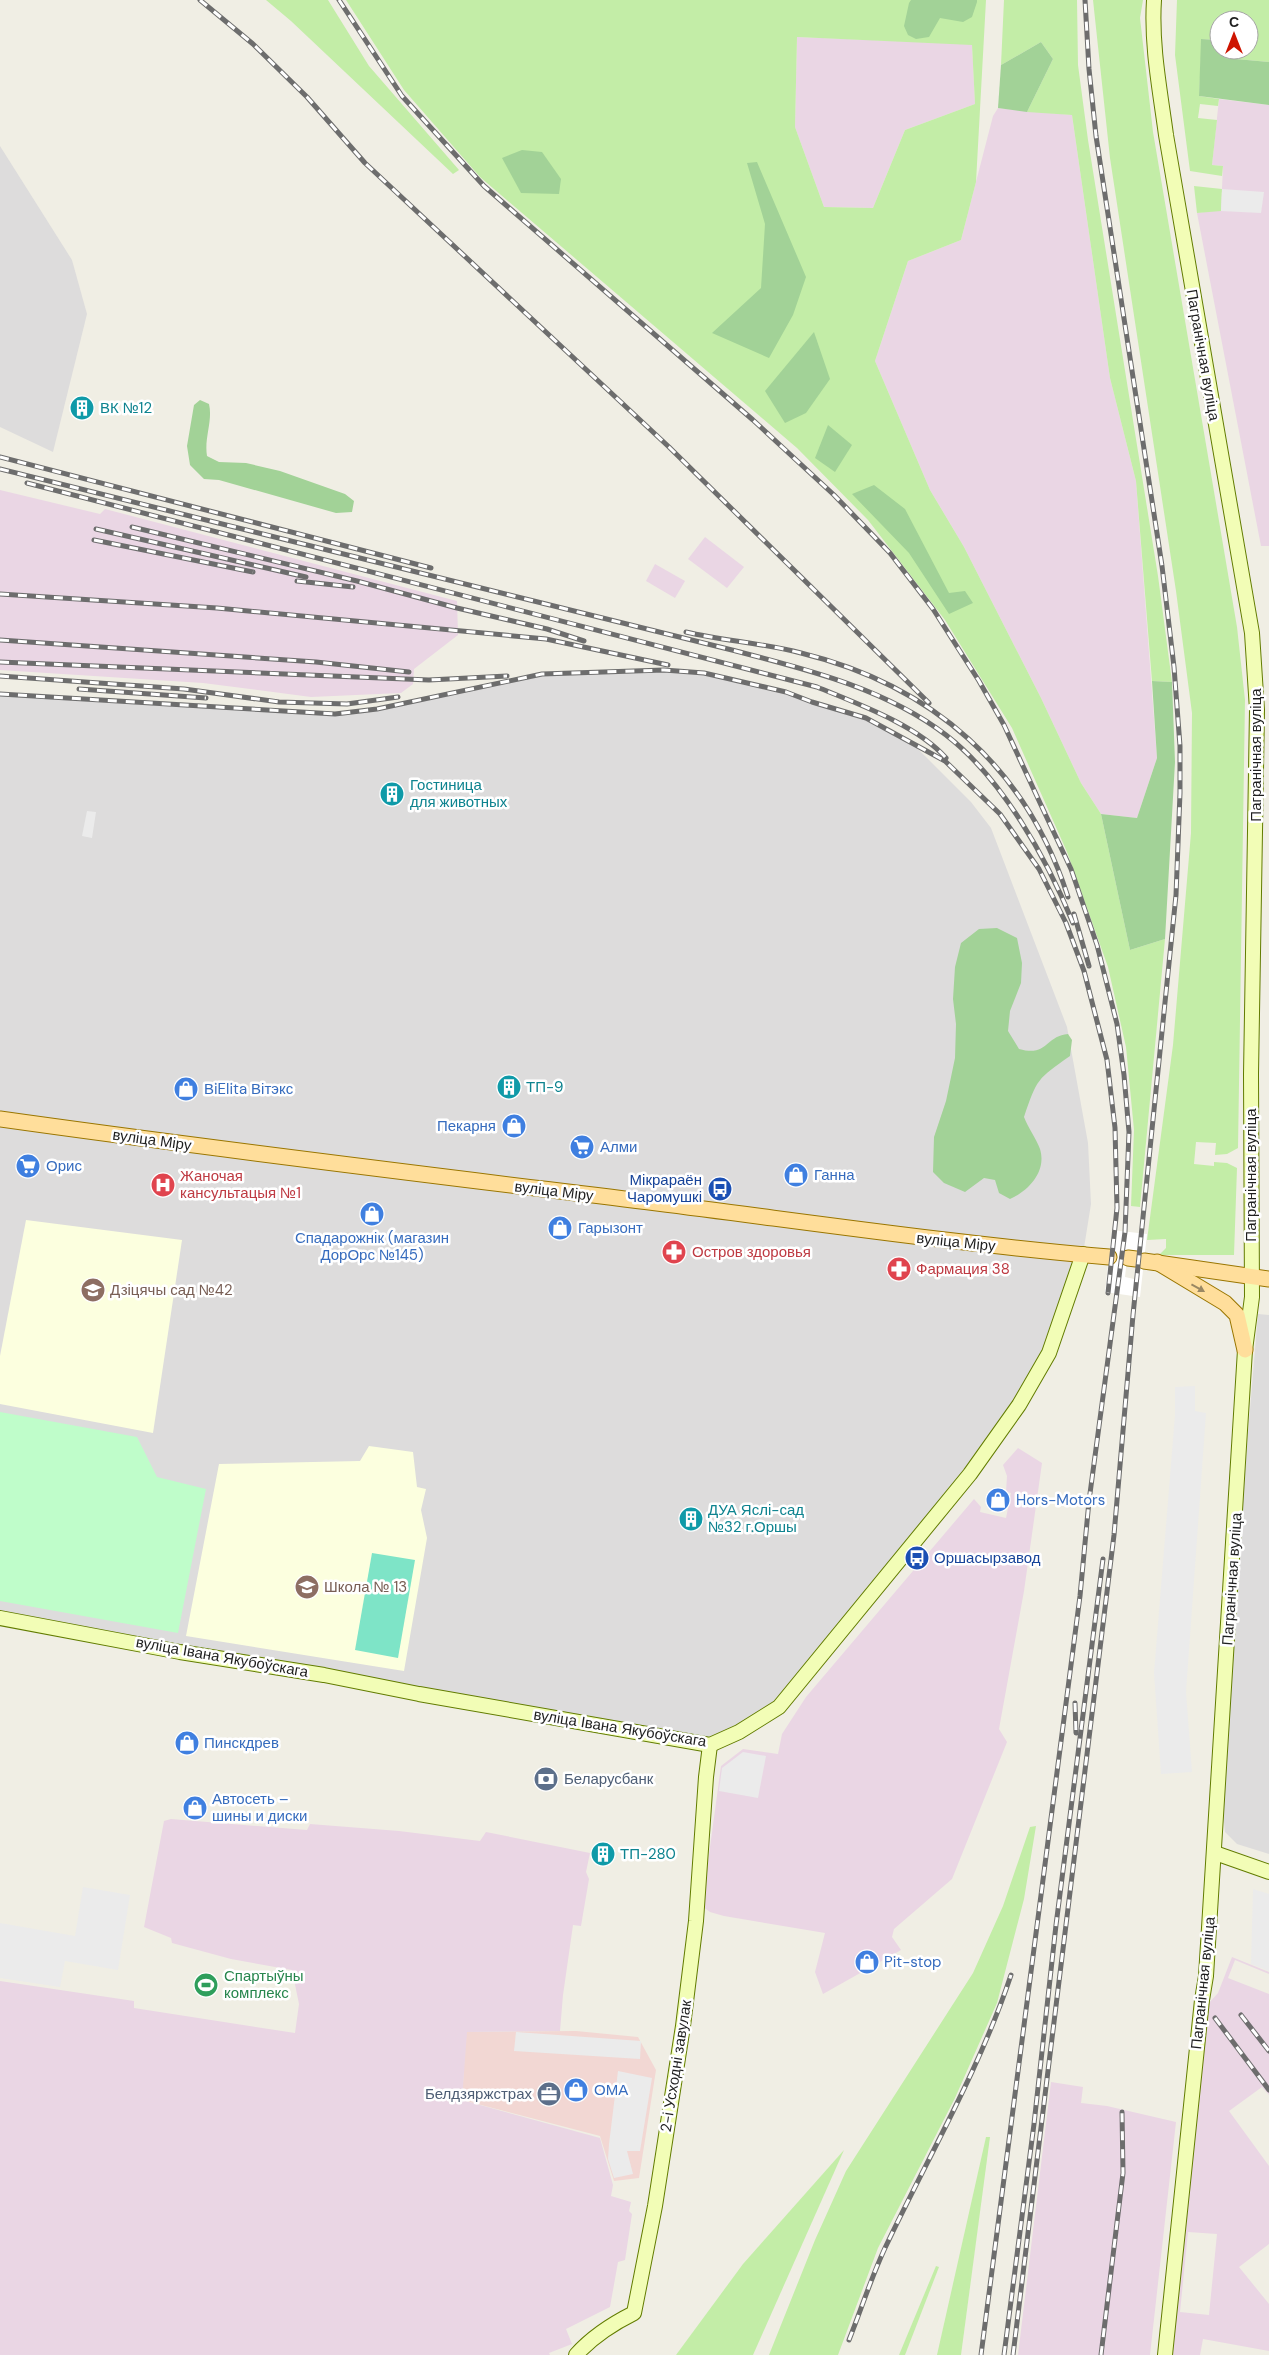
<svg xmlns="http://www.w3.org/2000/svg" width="1269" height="2355" font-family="'DM Sans',sans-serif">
	<rect width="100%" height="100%" fill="#f0eee4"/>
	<g fill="#dddcdc">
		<path d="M0 146 72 260 87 314 53 452 0 427Z"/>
		<path d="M608 670H664L704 673 786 692 812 702 866 718 912 743 971 802 991 828 1067 1027 1088 1143 1091 1204 1083 1254 1049 1353 1019 1405 779 1707 710 1745 0 1618V694L335 714 377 709 542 674Z"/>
		<path d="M1258 1314 1269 1315V1854L1237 1844 1225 1832 1222 1803 1247 1445Z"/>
	</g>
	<path fill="#f2d7d3" d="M576 2031 638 2037 656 2070 639 2178 614 2181 600 2136 462 2100 466 2032Z"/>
	<g fill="#ead6e4" fill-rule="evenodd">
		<path d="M797 37 972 44 975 104 905 130 873 208 824 207 795 127Z"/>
		<path d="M1219 99 1269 105V546H1261L1197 213 1221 210 1223 166 1212 165Z"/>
		<path d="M998 108 1072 115 1110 378 1136 481 1157 758 1137 818 1101 814 1081 783 1041 698 964 547 930 490 875 361 908 261 961 240 993 116Z"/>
		<path d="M0 490 100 514 105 509 457 601 458 635 414 669 413 684 401 693 311 697 203 683 0 670Z"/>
		<path d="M705 537 744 567 727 588 688 559Z"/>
		<path d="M655 564 685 581 675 598 646 581Z"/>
		<path d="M1018 1448 1042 1463 1024 1591 999 1729 1007 1742 952 1879 894 1929 892 1937 901 1950 823 1994 815 1972 825 1933 724 1916 710 1912 702 1906 721 1766 743 1749 778 1754 782 1734 806 1697 974 1499 981 1507 980 1512 1006 1518 1011 1493 1006 1492 1007 1476 1003 1465Z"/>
		<path d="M171 1819 307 1830 310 1824 399 1831 480 1841 486 1832 590 1853 586 1872 589 1879 581 1926 573 1925 563 1995 560 2031 467 2032 462 2100 600 2138 613 2185 611 2196 631 2202 629 2211 632 2214 625 2260 618 2262 610 2307 566 2329 572 2344 549 2353 550 2355H0V1981L134 2001V2008L295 2033 299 2004 292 1970 231 1959 172 1943 171 1938 144 1927 164 1821Z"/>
		<path d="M1232 1957 1269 1972V1974L1235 1960 1228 1978 1269 1994V2095L1262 2087 1229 2111 1269 2166V2244L1239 2267 1269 2304V2351L1203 2339 1200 2355H1173L1185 2219 1209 2003 1218 1993ZM1188 2232 1217 2234 1209 2315 1180 2312Z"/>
		<path d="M1051 2082 1083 2087 1081 2103 1107 2106 1176 2122 1150 2355H1018Z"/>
	</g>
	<g fill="#fcffdf">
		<path d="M26 1220 182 1240 153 1433 0 1404V1356Z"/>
		<path d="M369 1446 413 1452 417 1487 426 1489 421 1510 427 1538 404 1671 186 1636 219 1464 360 1461Z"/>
	</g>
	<g fill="#c3eda7" fill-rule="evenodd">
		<path d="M266 0H328L369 66 459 170 453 174 291 21Z"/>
		<path d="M346 0H986L976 182 961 240 908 261 875 361 930 490 964 547 1041 698 1081 783 1101 814 1130 950 1165 939 1140 1207 1131 1206 1134 1130 1126 1047 1108 967 1067 852 1012 728 945 620 868 520 797 448 480 177 404 90ZM797 37 972 45 975 104 905 130 873 208 824 207 795 127Z"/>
		<path d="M1004 0H1077L1078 65 1088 140 1158 576 1172 682 1152 681 1136 481 1110 378 1072 115 1027 112 1053 59 1041 42 1001 65Z"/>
		<path d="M1093 0H1143L1140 18 1153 132 1237 627 1245 700 1238 1148 1227 1154 1215 1155 1216 1143 1196 1142 1194 1164 1214 1166V1162L1227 1163 1237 1168 1234 1255H1159L1166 1248V1239L1147 1240 1173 1045 1191 833 1192 713 1176 591 1110 158Z"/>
		<path d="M1177 0H1269V62L1225 58V50H1249V20H1219V40L1202 39 1199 96 1219 99 1218 106 1200 104 1198 118 1217 120 1212 165 1223 166 1222 176 1190 171 1175 55Z"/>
		<path d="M1194 186 1222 189 1221 211 1197 213Z"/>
		<path d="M1036 1826 1024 1899 997 2003 955 2098 878 2248 838 2355H769L815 2240 846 2171 973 1973 1003 1906 1030 1827Z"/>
		<path d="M986 2137H990L961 2355H937Z"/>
		<path d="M844 2150 753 2355H676L743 2264Z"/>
		<path d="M936 2266 939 2267 905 2355H899Z"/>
	</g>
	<g fill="#a2d297">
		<path d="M911 0H977V2L972 17 963 22 940 18 929 37 916 39 908 35 904 26 909 3Z"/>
		<path d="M1201 39 1219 40V50H1225V58L1269 62V105L1199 96Z"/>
		<path d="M1041 42 1053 59 1027 112 998 108 1001 65Z"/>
		<path d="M522 150 542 152 561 179 559 194 521 193 502 158Z"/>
		<path d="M757 162 806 277 793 315 769 358 712 333 761 288 765 224 747 163Z"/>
		<path d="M814 332 830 379 806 413 785 423 765 391Z"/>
		<path d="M200 400 209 404C213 421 204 438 207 456L219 462 246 463 280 471 345 494 354 501 352 512 336 513 219 480 204 479 190 465 187 446 194 405Z"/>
		<path d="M828 425 852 445 835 472 815 458Z"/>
		<path d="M874 485 905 509 949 593 965 591 973 603 949 614 909 553 852 494Z"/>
		<path d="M1152 681 1172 682 1175 762 1165 939 1130 950 1101 814 1137 818 1157 758Z"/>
		<path d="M997 928 1017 938 1022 963 1021 983 1010 1011 1008 1031 1019 1049C1048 1057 1045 1036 1068 1034L1072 1040 1070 1056C1037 1079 1037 1079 1024 1117 1028 1128 1036 1138 1040 1149 1047 1172 1028 1191 1010 1199L999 1193 995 1180 984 1178 965 1192 944 1183 933 1172 934 1137 946 1101 955 1058 956 1024 953 999 955 967 961 943 979 929Z"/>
	</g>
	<path fill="#bffdca" d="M0 1412 137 1437 157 1477 206 1489 178 1633 0 1601Z"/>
	<path fill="#7ee4c7" d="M372 1553 415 1560 398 1658 355 1650Z"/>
	<g fill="#ebebeb">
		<path d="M1222 189 1264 192 1261 213 1221 211Z"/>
		<path d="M87 811 96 812 92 838 82 836Z"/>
		<path d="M1195 1386V1411L1206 1413 1186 1692 1192 1772 1161 1774 1154 1673 1175 1415V1387Z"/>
		<path d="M743 1752 766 1756 758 1798 719 1791 722 1768Z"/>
		<path d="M83 1887 130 1895 118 1970 65 1961 60 1987 0 1978V1923L75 1936Z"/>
		<path d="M1253 1889 1269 1894V1971L1251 1964Z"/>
		<path d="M516 2032 641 2041 640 2059 514 2051Z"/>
		<path d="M618 2071 652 2078 640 2151H627L633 2174 614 2178 608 2159 609 2144Z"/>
	</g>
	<path fill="#fff" fill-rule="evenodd" d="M1112 1230 1147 1234 1140 1297 1105 1292ZM1128 1250 1137 1251 1134 1279 1125 1277Z"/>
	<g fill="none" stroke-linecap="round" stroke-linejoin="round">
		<defs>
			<g id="secondary">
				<path d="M1154 0C1151 45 1160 90 1166 135L1252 633 1257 710 1251 1074 1252 1297 1245 1350 1206 1976 1202 2000 1165 2355"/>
				<path d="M0 1618 180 1652 324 1675 419 1694 710 1745 739 1732 779 1707 970 1474 1019 1405 1049 1353 1083 1254"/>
				<path d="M1215 1853 1269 1872"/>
				<path d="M576 2355C592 2337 612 2324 634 2313L655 2206 683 2026 696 1921 706 1777 710 1745"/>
			</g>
			<g id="primary">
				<path d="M0 1119C219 1150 438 1176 657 1203 808 1222 957 1244 1109 1257"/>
				<path d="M1128 1258 1136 1259"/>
				<path d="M1144 1261 1269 1279"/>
				<path d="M1157 1262 1225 1303 1237 1315 1245 1350"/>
			</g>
		</defs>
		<use href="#secondary" stroke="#627c00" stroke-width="16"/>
		<use href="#primary" stroke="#9a7600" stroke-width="17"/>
		<use href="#secondary" stroke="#f2fdb6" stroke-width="14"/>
		<use href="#primary" stroke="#ffde9b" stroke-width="15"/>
		<defs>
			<g id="rail">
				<path d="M200 0 253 44 307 97 365 163 669 447 929 703"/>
				<path d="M339 0 402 96 484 186 753 420 834 495 890 553 933 609 979 681 1004 725 1041 805 1071 869 1097 945 1117 1024 1124 1075 1129 1132 1125 1232 1089 1501 1080 1596 981 2355"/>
				<path d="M0 457 431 568"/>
				<path d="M0 469 732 650C805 669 885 688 946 735 1002 778 1047 859 1073 923"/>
				<path d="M27 483 817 687C858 704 917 725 946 758"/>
				<path d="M132 527 357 581 457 608 547 629 584 641"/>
				<path d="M96 529 306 577"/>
				<path d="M94 540 253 572"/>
				<path d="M297 581 353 587"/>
				<path d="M0 594 217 608 546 639 668 665"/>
				<path d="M686 632C724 641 763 643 801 653 932 685 1027 768 1068 897"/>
				<path d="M0 640 316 662 409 672"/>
				<path d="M0 662 429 680 507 676"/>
				<path d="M0 676 184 689 279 702 347 704 398 697"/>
				<path d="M79 689 206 698"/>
				<path d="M0 694 335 714 377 709 542 674 664 670 704 673 786 692 812 702 866 718 945 761 1000 814 1039 869 1066 923 1084 971 1107 1060 1115 1128 1117 1208 1108 1293"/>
				<path d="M1074 914 1089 966"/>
				<path d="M1075 1703 1076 1733"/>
				<path d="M1241 2015 1269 2051"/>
				<path d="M1215 2018 1269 2090"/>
				<path d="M849 2340C861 2310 871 2278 885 2248 928 2157 979 2071 1011 1975"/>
				<path d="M1004 2355 1034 2124 1056 1925 1103 1559"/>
				<path d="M1013 2355 1114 1535 1133 1315 1176 895 1180 793V746L1174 667 1162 566 1096 136 1089 69 1085 0"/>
				<path d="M1101 2355 1123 2173 1122 2112"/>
			</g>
		</defs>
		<use href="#rail" stroke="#6d6d6d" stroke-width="5"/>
		<use href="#rail" stroke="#fff" stroke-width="3" stroke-dasharray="9" stroke-linecap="butt"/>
	</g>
	<defs><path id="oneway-solid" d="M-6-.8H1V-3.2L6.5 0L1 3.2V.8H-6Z" transform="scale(1.25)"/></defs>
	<use fill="#9a8863" href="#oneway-solid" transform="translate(1198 1288) rotate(29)"/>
	<defs>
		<symbol id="building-disc" viewBox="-11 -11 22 22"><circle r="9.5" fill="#0f9aa8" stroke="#fff"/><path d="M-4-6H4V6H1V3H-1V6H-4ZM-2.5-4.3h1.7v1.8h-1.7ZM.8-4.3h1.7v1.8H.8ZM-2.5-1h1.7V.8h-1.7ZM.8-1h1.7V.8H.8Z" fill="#fff"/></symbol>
		<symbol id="shop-disc" viewBox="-11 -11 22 22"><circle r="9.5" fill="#3f7fe0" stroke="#fff"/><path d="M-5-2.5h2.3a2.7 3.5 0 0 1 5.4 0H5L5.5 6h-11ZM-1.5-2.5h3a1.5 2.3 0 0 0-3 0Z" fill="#fff"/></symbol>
		<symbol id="supermarket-disc" viewBox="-11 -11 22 22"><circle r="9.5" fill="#3f7fe0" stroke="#fff"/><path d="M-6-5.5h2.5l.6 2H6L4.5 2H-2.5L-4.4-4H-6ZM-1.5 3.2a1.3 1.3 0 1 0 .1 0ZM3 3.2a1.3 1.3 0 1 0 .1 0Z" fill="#fff"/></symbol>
		<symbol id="hospital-disc" viewBox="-11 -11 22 22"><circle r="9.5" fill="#e0444e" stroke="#fff"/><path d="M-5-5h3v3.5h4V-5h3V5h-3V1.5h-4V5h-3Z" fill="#fff"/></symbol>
		<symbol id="bus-disc" viewBox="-11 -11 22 22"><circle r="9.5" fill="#1a4fb4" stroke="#fff"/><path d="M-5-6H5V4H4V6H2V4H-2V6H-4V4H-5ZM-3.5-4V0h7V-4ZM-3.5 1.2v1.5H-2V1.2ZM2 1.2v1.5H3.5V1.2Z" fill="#fff"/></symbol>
		<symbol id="pharmacy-disc" viewBox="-11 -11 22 22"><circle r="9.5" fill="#e0444e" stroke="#fff"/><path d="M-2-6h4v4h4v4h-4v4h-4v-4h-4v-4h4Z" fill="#fff"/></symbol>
		<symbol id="school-disc" viewBox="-11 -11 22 22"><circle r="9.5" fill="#8d6e63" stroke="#fff"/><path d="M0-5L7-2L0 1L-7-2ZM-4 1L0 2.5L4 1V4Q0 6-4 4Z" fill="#fff"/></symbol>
		<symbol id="bank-disc" viewBox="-11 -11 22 22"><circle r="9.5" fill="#5c6f8a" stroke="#fff"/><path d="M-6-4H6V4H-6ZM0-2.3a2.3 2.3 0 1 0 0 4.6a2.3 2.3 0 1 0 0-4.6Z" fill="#fff"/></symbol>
		<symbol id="stadium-disc" viewBox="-11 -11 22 22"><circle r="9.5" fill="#2e9e5b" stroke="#fff"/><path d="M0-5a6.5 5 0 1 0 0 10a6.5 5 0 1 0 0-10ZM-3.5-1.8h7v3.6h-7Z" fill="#fff"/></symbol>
		<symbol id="office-disc" viewBox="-11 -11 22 22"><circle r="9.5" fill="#5c6f8a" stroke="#fff"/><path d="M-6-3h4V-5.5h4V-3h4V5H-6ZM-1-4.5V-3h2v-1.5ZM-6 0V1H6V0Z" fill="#fff"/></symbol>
	</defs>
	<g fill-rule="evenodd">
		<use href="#building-disc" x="68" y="394" width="28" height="28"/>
		<use href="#building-disc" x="378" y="780" width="28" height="28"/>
		<use href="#building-disc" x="495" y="1073" width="28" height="28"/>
		<use href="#shop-disc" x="172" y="1075" width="28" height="28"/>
		<use href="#shop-disc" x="500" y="1112" width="28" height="28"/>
		<use href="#supermarket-disc" x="568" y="1133" width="28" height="28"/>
		<use href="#supermarket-disc" x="14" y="1152" width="28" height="28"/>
		<use href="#shop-disc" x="782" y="1161" width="28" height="28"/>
		<use href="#hospital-disc" x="149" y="1171" width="28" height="28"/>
		<use href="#bus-disc" x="706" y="1175" width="28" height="28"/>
		<use href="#shop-disc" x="358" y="1200" width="28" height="28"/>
		<use href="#shop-disc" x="546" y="1214" width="28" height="28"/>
		<use href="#pharmacy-disc" x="660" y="1238" width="28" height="28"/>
		<use href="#pharmacy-disc" x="885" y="1255" width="28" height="28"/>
		<use href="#school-disc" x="79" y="1276" width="28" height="28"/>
		<use href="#shop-disc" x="984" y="1486" width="28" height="28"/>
		<use href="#building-disc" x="677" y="1505" width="28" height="28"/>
		<use href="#bus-disc" x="903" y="1544" width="28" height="28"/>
		<use href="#school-disc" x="293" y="1573" width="28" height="28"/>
		<use href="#shop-disc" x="173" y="1729" width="28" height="28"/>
		<use href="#bank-disc" x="532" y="1765" width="28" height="28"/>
		<use href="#shop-disc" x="181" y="1794" width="28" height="28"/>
		<use href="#building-disc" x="589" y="1840" width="28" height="28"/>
		<use href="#shop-disc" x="853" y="1948" width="28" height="28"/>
		<use href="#stadium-disc" x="192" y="1971" width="28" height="28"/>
		<use href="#shop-disc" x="562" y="2076" width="28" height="28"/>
		<use href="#office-disc" x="535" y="2080" width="28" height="28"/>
	</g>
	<g text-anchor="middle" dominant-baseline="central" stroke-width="5" stroke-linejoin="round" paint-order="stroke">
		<g font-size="15" fill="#1f1f1f" stroke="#fff">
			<text transform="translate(1203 355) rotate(80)">Пагранічная вуліца</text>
			<text transform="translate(1256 755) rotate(-90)">Пагранічная вуліца</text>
			<text transform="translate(152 1140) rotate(8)">вуліца Міру</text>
			<text transform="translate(1251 1175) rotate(-90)">Пагранічная вуліца</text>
			<text transform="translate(554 1191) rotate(7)">вуліца Міру</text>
			<text transform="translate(956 1242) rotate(6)">вуліца Міру</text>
			<text transform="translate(1232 1579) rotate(-86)">Пагранічная вуліца</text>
			<text transform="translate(222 1657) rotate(10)">вуліца Івана Якубоўскага</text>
			<text transform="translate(620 1728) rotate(9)">вуліца Івана Якубоўскага</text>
			<text transform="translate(1203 1983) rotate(-84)">Пагранічная вуліца</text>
			<text transform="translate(676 2066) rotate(-81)">2-і Усходні завулак</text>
		</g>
		<g font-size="15" fill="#0d838f" stroke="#fff" text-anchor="start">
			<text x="100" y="408">ВК №12</text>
			<text x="410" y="785">Гостиница<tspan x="410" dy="17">для животных</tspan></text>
			<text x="526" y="1087">ТП-9</text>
			<text x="708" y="1510">ДУА Яслі-сад<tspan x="708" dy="17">№32 г.Оршы</tspan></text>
			<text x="620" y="1854">ТП-280</text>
		</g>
		<g font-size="15" fill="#366cbe" stroke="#fff" text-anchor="start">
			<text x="204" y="1089">ВiElita Вітэкс</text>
			<text x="496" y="1126" text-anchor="end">Пекарня</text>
			<text x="600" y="1147">Алми</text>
			<text x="46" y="1166">Орис</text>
			<text x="814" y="1175">Ганна</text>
			<text x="578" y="1228">Гарызонт</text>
			<text x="372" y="1238" text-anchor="middle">Спадарожнік (магазин<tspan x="372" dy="17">ДорОрс №145)</tspan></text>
			<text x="1016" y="1500">Hors-Motors</text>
			<text x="204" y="1743">Пинскдрев</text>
			<text x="212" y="1799">Автосеть –<tspan x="212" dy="17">шины и диски</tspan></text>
			<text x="884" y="1962">Pit-stop</text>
			<text x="594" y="2090">ОМА</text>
		</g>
		<g font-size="15" fill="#be3a42" stroke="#fff" text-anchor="start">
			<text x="180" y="1176">Жаночая<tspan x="180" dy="17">кансультацыя №1</tspan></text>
			<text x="692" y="1252">Остров здоровья</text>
			<text x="916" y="1269">Фармация 38</text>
		</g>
		<g font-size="15" fill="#164399" stroke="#fff" text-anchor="end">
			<text x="702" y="1180">Мікрараён<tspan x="702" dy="17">Чаромушкі</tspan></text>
			<text x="934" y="1558" text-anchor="start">Оршасырзавод</text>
		</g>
		<g font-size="15" fill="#785e54" stroke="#fff" text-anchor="start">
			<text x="110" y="1290">Дзіцячы сад №42</text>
			<text x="324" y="1587">Школа № 13</text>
		</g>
		<g font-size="15" fill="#4e5e75" stroke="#fff" text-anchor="start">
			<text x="564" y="1779">Беларусбанк</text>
			<text x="532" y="2094" text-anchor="end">Белдзяржстрах</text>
		</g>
		<g font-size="15" fill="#27864d" stroke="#fff" text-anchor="start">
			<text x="224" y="1976">Спартыўны<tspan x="224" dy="17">комплекс</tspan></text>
		</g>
	</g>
	<g transform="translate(1234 35)"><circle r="24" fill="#ffffff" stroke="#a5a5a5"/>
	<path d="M0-4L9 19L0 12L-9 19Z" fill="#ce1400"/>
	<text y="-8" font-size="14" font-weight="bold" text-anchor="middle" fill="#1f1f1f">С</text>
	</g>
</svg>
